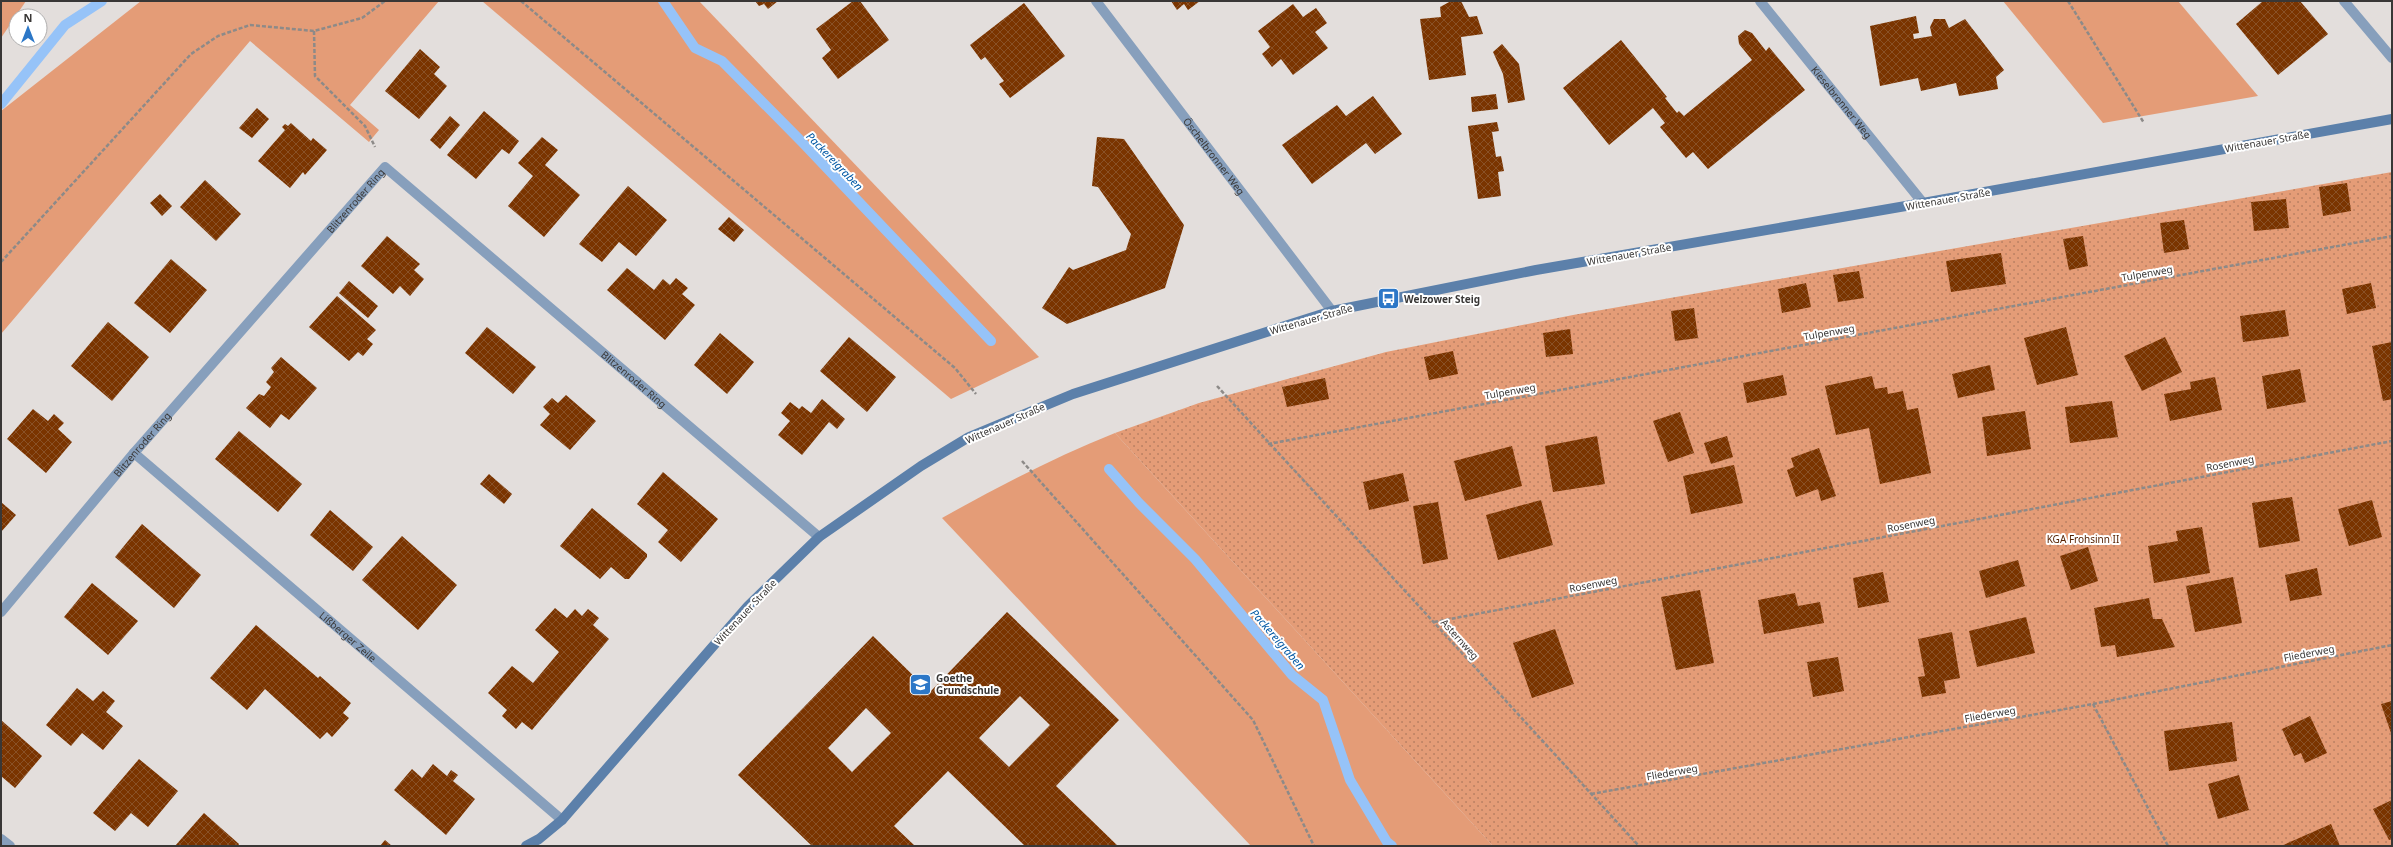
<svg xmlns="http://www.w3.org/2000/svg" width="2393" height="847" font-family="'Noto Sans',sans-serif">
	<defs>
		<pattern id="grass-dots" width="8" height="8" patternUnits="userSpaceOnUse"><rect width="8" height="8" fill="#e49c77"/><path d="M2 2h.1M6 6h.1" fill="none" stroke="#ba8062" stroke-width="1.8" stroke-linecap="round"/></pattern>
		<pattern id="building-cross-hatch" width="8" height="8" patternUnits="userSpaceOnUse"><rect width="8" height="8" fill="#7a3400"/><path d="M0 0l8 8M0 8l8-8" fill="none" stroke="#895127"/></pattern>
	</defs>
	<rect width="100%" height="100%" fill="#e3dedc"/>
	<path fill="url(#grass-dots)" d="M2392 172V846H1493L1115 433 1199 403 1386 352 1573 315Z"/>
	<g fill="#e49c77">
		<path d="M1 1H26L1 38Z"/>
		<path d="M141 1H439L350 105 379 130 369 142 250 41 1 334V111Z"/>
		<path d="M482 1H699L1039 357 951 399Z"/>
		<path d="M2003 1H2178L2258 96 2103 123Z"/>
		<path d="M1115 433 1493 846H1251L942 518C999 486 1055 457 1115 433Z"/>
	</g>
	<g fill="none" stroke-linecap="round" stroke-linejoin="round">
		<g stroke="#96c3f8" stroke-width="10">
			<path d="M663 1 695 48 722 61 803 143 991 341"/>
			<path d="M1 104 65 25 102 1"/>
			<path d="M1109 469 1139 503 1195 559 1292 675 1323 700 1350 780 1387 842 1392 846"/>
		</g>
	</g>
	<g fill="url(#building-cross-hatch)" fill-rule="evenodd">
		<path d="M755 1H778L768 9 764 4 759 6Z"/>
		<path d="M853 1H860L889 40 838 79 822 58 831 50 816 29Z"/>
		<path d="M1171 1H1200L1188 10 1184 4 1177 10Z"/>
		<path d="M1451 1H1461L1469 17 1477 16 1483 34 1461 37 1466 75 1429 80 1420 19 1441 17 1440 7Z"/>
		<path d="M2263 1H2300L2328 34 2278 75 2236 24Z"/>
		<path d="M1024 3 1065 56 1010 98 999 84 1004 81 985 57 981 60 970 45Z"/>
		<path d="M1293 4 1303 17 1316 8 1327 23 1315 32 1328 48 1293 75 1281 59 1272 67 1262 54 1270 47 1258 31Z"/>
		<path d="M1916 16 1919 33 1913 34 1914 39 1932 36 1930 27 1934 19H1945L1949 28 1965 19 2004 70 1996 77 1998 89 1959 96 1956 83 1921 91 1918 78 1880 86 1870 26Z"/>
		<path d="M1745 30 1752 33 1766 51 1769 47 1805 90 1708 169 1693 152 1686 158 1660 127 1665 123 1653 108 1609 145 1563 88 1621 40 1667 97 1665 98 1677 113 1679 111 1684 116 1752 60 1739 44 1738 36Z"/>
		<path d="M1502 44 1519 64 1525 100 1508 103 1503 74 1493 52Z"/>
		<path d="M420 49 440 67 434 74 447 86 419 119 385 91Z"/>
		<path d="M1496 94 1498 109 1472 112 1471 97Z"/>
		<path d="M1373 96 1402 134 1375 154 1366 143 1312 184 1282 145 1337 105 1346 116Z"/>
		<path d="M257 108 269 119 252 138 239 128Z"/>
		<path d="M484 111 519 141 509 154 502 149 476 179 447 155Z"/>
		<path d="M450 116 460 125 440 149 430 140Z"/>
		<path d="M1497 122 1499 131 1492 132 1496 157 1501 156 1504 171 1498 172 1501 196 1478 199 1468 126Z"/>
		<path d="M291 123 311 141 313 138 327 150 305 175 303 172 290 188 258 161 285 130 282 127 285 124 288 126Z"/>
		<path d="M542 137 558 150 545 165 580 195 544 237 508 206 533 176 518 163Z"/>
		<path d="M1097 137 1124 139 1184 225 1165 288 1067 324 1042 308 1069 267 1073 270 1126 250 1131 234 1098 187 1092 186Z"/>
		<path d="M205 180 241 214 216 241 180 207Z"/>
		<path d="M2347 183 2351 211 2323 216 2319 187Z"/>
		<path d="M628 186 667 220 636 256 619 242 602 262 579 244Z"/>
		<path d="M160 194 172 206 162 216 150 203Z"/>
		<path d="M2286 199 2289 228 2254 231 2251 202Z"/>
		<path d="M729 217 744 230 734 242 718 229Z"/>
		<path d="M2184 220 2189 249 2164 253 2160 223Z"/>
		<path d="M387 236 420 264 414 270 424 279 410 296 400 286 393 294 361 266Z"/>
		<path d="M2083 236 2088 266 2069 270 2063 239Z"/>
		<path d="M2001 253 2006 284 1951 292 1946 261Z"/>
		<path d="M171 259 207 290 170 333 134 303Z"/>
		<path d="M627 268 654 290 663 279 670 285 676 278 688 288 682 294 695 305 665 340 607 290Z"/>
		<path d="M1859 271 1864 298 1838 302 1833 275Z"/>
		<path d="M349 281 378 306 368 318 339 293Z"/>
		<path d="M1806 283 1811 307 1782 313 1778 289Z"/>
		<path d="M2371 283 2376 308 2347 314 2342 289Z"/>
		<path d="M337 296 376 330 367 339 373 344 363 356 358 352 349 361 309 327Z"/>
		<path d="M1694 308 1698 338 1675 341 1671 311Z"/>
		<path d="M2285 310 2289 336 2243 342 2240 316Z"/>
		<path d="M108 322 149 357 112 401 71 366Z"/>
		<path d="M487 327 536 367 513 394 465 353Z"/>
		<path d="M2066 327 2078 375 2037 385 2024 338Z"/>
		<path d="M1570 329 1573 354 1546 357 1543 333Z"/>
		<path d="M720 333 754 362 727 394 694 365Z"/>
		<path d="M849 337 896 377 867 412 820 371Z"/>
		<path d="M2165 337 2182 372 2142 391 2124 356Z"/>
		<path d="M2392 342V399L2383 401 2372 346Z"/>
		<path d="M1453 351 1458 374 1429 380 1424 357Z"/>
		<path d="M281 357 317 388 289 420 281 414 270 428 246 408 259 394 264 396 271 387 266 382 274 372 271 368Z"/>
		<path d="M1990 365 1995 390 1958 398 1952 374Z"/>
		<path d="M2300 369 2306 402 2267 409 2262 376Z"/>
		<path d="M1783 375 1787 395 1747 403 1743 383Z"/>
		<path d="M1872 376 1875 389 1887 387 1888 394 1903 391 1907 410 1918 408 1931 473 1880 484 1869 428 1836 435 1825 386Z"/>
		<path d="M2215 377 2222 410 2170 421 2164 394 2191 389 2190 382Z"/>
		<path d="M1325 378 1329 399 1287 407 1282 387Z"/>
		<path d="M566 395 596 421 570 450 540 425 550 414 543 407 552 398 558 403Z"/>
		<path d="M822 399 845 419 837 429 829 422 802 455 778 435 790 421 781 413 790 402 799 409 802 406 811 413Z"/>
		<path d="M2112 401 2118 437 2070 443 2065 407Z"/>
		<path d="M33 409 48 421 54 414 64 423 58 429 72 442 46 473 7 439Z"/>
		<path d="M2025 411 2031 449 1987 456 1982 417Z"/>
		<path d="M1680 412 1694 453 1668 462 1653 421Z"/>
		<path d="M239 431 302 484 278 512 215 459Z"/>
		<path d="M1597 436 1605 484 1553 492 1545 446Z"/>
		<path d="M1727 436 1733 457 1711 464 1704 443Z"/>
		<path d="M1512 446 1522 486 1465 501 1454 461Z"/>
		<path d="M1819 448 1836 496 1821 501 1818 489 1796 497 1787 470 1794 467 1791 458Z"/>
		<path d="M1734 465 1743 503 1691 514 1683 476Z"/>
		<path d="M663 472 718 519 681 562 658 542 668 530 637 504Z"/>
		<path d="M1403 473 1409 501 1369 510 1363 482Z"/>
		<path d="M489 474 512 494 504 504 480 484Z"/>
		<path d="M2292 497 2300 541 2259 548 2252 503Z"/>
		<path d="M1541 500 1553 545 1498 560 1486 515Z"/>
		<path d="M2372 500 2382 537 2349 546 2338 509Z"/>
		<path d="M1 502 16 515 1 532Z"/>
		<path d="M1438 502 1448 559 1423 564 1413 506Z"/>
		<path d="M592 508 647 554V557L629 579H625L611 567 600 579 560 546Z"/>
		<path d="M330 510 373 547 353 571 310 535Z"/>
		<path d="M142 524 201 575 174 608 115 557Z"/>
		<path d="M2202 527 2210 573 2154 583 2148 546 2178 541 2176 531Z"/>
		<path d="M402 536 457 585 418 630 362 580Z"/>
		<path d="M2088 547 2098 581 2071 590 2060 556Z"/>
		<path d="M2018 560 2025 586 1986 598 1979 571Z"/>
		<path d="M2317 568 2322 595 2290 601 2285 575Z"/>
		<path d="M1883 572 1889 602 1858 608 1853 578Z"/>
		<path d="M2233 577 2242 623 2195 632 2186 586Z"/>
		<path d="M92 583 138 621 108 655 64 617Z"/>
		<path d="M1700 590 1714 663 1676 670 1661 597Z"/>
		<path d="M1795 593 1798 606 1820 602 1824 623 1764 634 1758 600Z"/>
		<path d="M2149 598 2153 619H2162L2175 647 2117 657 2115 645 2101 647 2094 608Z"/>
		<path d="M555 608 567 618 575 609 582 616 588 609 599 618 593 625 609 639 532 730 522 722 516 729 502 716 507 710 488 693 512 666 533 683 559 652 535 630Z"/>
		<path d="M1007 612 1119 720 1056 786 1118 846H1025L948 771 894 826 915 846H812L738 775 873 636 930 692ZM1020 696 1050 725 1009 767 979 738ZM866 708 891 733 852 772 828 748Z"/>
		<path d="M2026 617 2035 653 1977 667 1969 631Z"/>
		<path d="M256 625 318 678 320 676 351 703 343 713 349 718 332 737 327 732 320 739 265 689 247 710 210 678Z"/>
		<path d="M1555 629 1574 684 1532 698 1513 643Z"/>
		<path d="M1952 632 1960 678 1944 681 1946 693 1922 697 1918 677 1925 676 1918 639Z"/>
		<path d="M1838 657 1844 691 1813 697 1807 662Z"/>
		<path d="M77 688 93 701 103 691 115 701 106 712 123 726 103 750 82 733 71 746 46 725Z"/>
		<path d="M2392 701V736L2381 704Z"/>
		<path d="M2310 716 2327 753 2305 763 2301 753 2294 756 2282 729Z"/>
		<path d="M1 720 42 756 15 788 1 776Z"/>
		<path d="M2232 722 2237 761 2169 771 2164 731Z"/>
		<path d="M139 759 178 791 148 827 131 813 115 831 93 813Z"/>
		<path d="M433 764 447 776 451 770 458 775 453 781 475 799 446 835 394 790 412 769 422 778Z"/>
		<path d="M2239 775 2249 810 2218 819 2208 784Z"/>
		<path d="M2392 800V839L2389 840 2373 809Z"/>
		<path d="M204 813 239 844 238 846H175Z"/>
		<path d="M2331 824 2340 846H2281Z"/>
		<path d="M385 840 392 846H380Z"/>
	</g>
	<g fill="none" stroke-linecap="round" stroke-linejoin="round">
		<g stroke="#8d8a88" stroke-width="2.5" stroke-dasharray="4 2" stroke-linecap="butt">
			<path d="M521 1 955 368 976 394"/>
			<path d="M2068 1 2144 123"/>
			<path d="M314 31 315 76 365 126 375 147"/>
			<path d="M1 262 191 54 218 36 250 25 314 31 362 18 385 1"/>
			<path d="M1217 386 1639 846"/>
			<path d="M1268 444 2392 236"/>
			<path d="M1022 461 1253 720 1314 846"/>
			<path d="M1434 622 2392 441"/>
			<path d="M2093 704 2168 846"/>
			<path d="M1591 794 2093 704 2392 645"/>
		</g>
		<g stroke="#879fbc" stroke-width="10">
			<path id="s1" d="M1096 1 1332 311"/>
			<path id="s2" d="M1760 1 1923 203"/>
			<path d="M2344 1 2392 58"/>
			<path id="s3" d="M134 453 562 820"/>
			<path id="s4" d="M1 612 134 453 385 167 819 537"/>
			<path d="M1 839 10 846"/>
		</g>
		<path stroke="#5c80aa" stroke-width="10" d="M526 846 539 839 562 820 748 606 819 537 921 466 969 437 1073 394 1332 311 1536 270 1923 203 2392 119"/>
	</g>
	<defs>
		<symbol id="bus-square" viewBox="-11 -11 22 22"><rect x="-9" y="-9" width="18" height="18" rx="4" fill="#2c77c7" stroke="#fff"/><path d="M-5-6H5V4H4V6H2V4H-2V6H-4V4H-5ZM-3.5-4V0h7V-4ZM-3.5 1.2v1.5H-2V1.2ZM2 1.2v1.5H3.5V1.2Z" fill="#fff"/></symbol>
		<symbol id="school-square" viewBox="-11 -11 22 22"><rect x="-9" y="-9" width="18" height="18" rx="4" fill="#2c77c7" stroke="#fff"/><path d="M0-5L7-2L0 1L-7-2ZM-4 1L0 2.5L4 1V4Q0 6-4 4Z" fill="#fff"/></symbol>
	</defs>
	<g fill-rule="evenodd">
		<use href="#bus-square" x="1376" y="286" width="25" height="25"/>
		<use href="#school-square" x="908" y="672" width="25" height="25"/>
	</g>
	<g text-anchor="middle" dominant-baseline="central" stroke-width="4" stroke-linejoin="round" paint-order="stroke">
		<g font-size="10" fill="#393736" stroke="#fff">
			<text stroke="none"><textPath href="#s2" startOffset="130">Kieselbronner Weg</textPath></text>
			<text transform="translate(2267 141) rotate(-10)">Wittenauer Straße</text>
			<text stroke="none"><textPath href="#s1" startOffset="195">Öschelbronner Weg</textPath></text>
			<text transform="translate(1948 199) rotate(-10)">Wittenauer Straße</text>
			<text stroke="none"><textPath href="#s4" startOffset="543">Blitzenroder Ring</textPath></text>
			<text transform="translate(1629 254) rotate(-10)">Wittenauer Straße</text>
			<text transform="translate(2147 273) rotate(-10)">Tulpenweg</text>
			<text transform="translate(1311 319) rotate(-16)">Wittenauer Straße</text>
			<text transform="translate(1829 332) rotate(-10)">Tulpenweg</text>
			<text stroke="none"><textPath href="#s4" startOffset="915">Blitzenroder Ring</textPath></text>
			<text transform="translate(1510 391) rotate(-10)">Tulpenweg</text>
			<text transform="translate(1005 423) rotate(-24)">Wittenauer Straße</text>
			<text stroke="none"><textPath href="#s4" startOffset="219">Blitzenroder Ring</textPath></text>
			<text transform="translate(2230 463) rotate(-11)">Rosenweg</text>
			<text transform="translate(1911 524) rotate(-11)">Rosenweg</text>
			<text transform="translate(1593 584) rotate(-11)">Rosenweg</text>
			<text transform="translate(745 612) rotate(-47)">Wittenauer Straße</text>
			<text stroke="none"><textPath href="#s3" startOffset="282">Lißberger Zeile</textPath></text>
			<text transform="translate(1460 639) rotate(48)">Asternweg</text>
			<text transform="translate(2309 653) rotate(-11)">Fliederweg</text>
			<text transform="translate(1990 714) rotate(-10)">Fliederweg</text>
			<text transform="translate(1672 772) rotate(-10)">Fliederweg</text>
		</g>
		<g font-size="10" font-weight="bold" fill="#393736" stroke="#fff" text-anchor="start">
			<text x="1404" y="299">Welzower Steig</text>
			<text x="936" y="678">Goethe<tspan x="936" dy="12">Grundschule</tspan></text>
		</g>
		<g font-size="10" fill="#572404" stroke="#fff">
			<text x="2083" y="539">KGA Frohsinn II</text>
		</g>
		<g font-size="11" font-style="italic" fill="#0057a3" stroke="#fff">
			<text transform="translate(835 161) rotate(46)">Packereigraben</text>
			<text transform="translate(1278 639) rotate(49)">Packereigraben</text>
		</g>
	</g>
	<rect width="2393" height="847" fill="none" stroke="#393736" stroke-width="4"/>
	<g transform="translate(28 28)"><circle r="19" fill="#ffffff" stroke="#b0afaf"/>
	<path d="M0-3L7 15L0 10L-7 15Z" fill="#2c77c7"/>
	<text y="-6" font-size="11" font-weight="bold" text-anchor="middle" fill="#393736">N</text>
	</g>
</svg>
